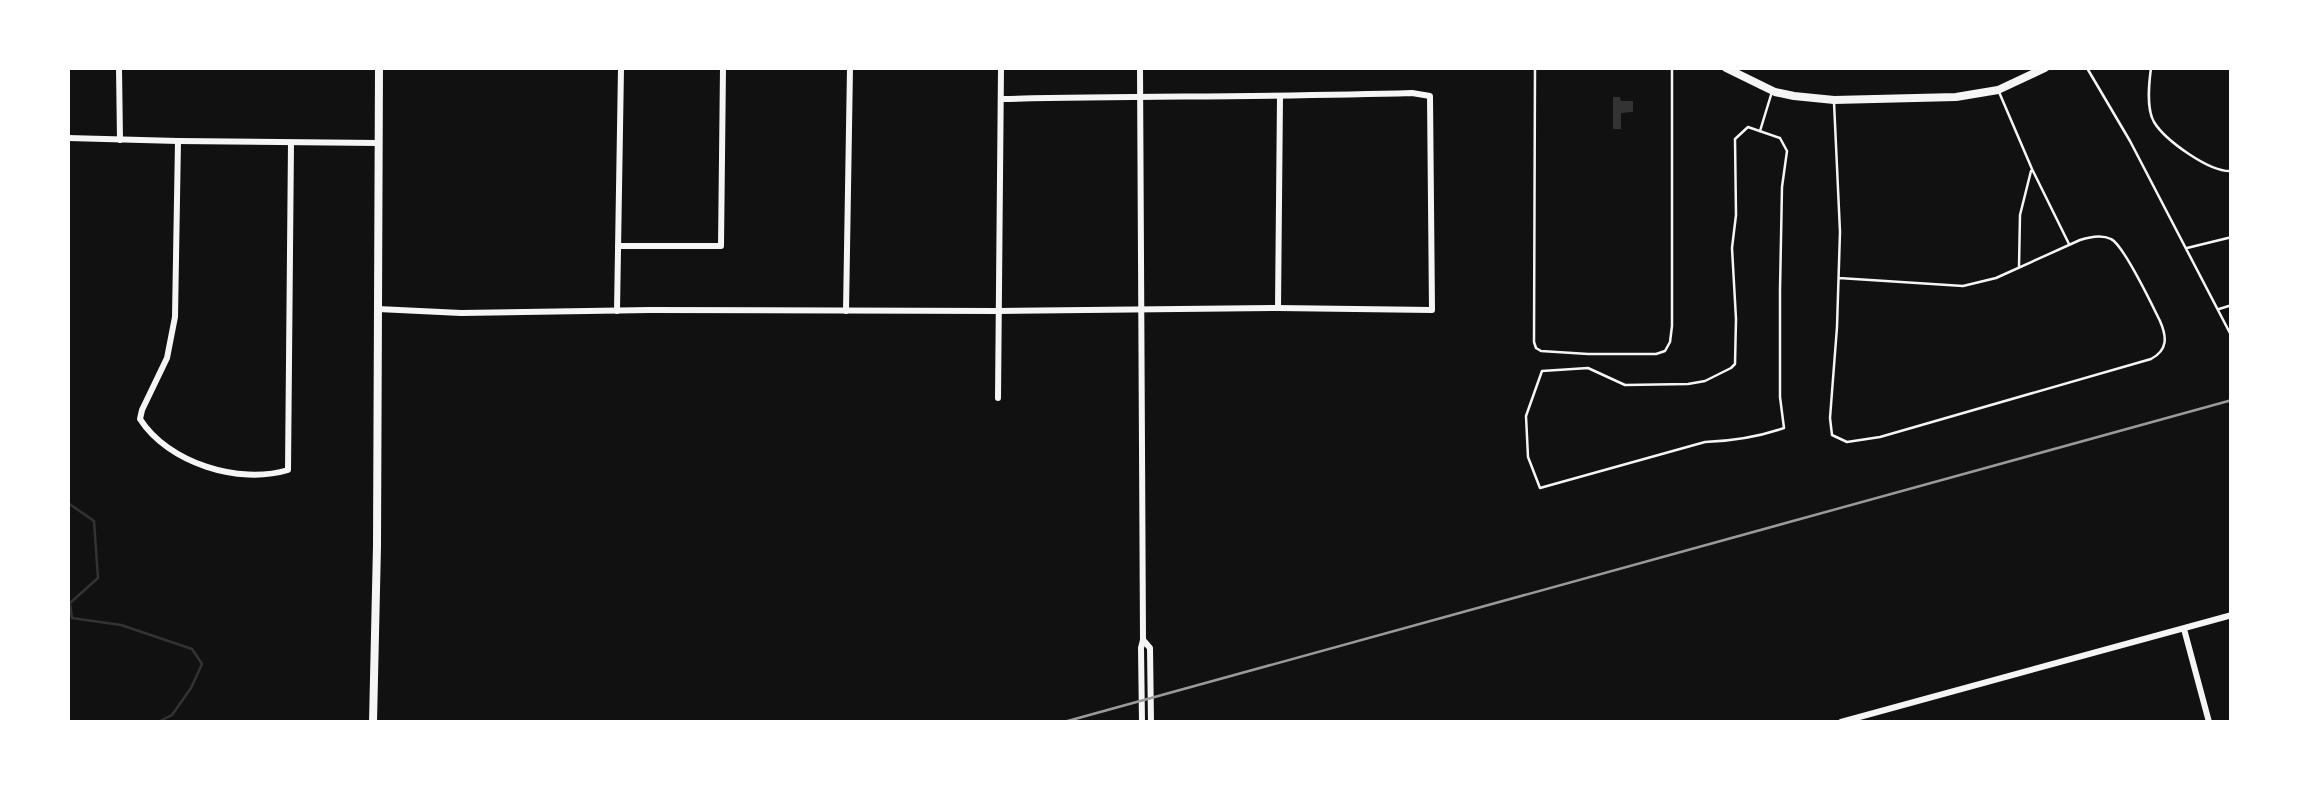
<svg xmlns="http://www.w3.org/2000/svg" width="2299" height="790" font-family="Mulish,sans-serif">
	<rect width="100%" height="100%" fill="#111"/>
	<path fill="#333" d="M1613 97H1620L1621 101H1633V112L1621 113V129H1613Z"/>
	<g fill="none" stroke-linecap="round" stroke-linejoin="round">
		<path stroke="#333" stroke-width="2.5" d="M68 503 94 521 98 578 70 603 72 618 121 625 192 649 202 664 191 688 172 715 158 722"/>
		<g stroke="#f5f5f5" stroke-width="2.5">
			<path d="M1535 68 1534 342 1536 348 1541 351 1588 354H1656L1665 351 1670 342 1672 326V68"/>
			<path d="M2087 68 2130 141 2232 337"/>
			<path d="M2151 68C2149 83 2146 108 2154 122 2165 140 2210 173 2232 171"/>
			<path d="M1999 92 2032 169 2069 244"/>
			<path d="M1834 102 1840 232 1837 327 1830 418 1832 435 1847 442 1880 437 2151 359C2168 350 2167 337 2160 321 2152 305 2124 245 2111 239 2101 234 2089 237 2080 240L1996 278 1963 286 1839 278"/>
			<path d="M1748 127 1780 138 1787 151 1782 187 1780 290V397L1784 428C1758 437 1732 441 1705 442L1540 488 1528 457 1526 416 1542 371 1588 368 1625 385 1688 384 1705 381 1731 368 1735 364 1736 319 1732 248 1736 215 1735 139Z"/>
			<path d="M1760 131 1771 95"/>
			<path d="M2187 248 2232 237"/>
			<path d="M2019 267 2020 215 2031 171"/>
			<path d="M2219 309 2232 305"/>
		</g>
		<g stroke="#f5f5f5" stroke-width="6">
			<path d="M119 68 120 140"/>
			<path d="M1140 68 1143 640 1141 648 1142 722"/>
			<path d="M68 138 178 141 378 143"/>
			<path d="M178 141 175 317 167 358 142 410 140 419C168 463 239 485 288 470L291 143"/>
			<path d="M618 246H721L723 68"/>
			<path d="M1278 308 1280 97"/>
			<path d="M378 309 461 313 650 310 997 311 1278 308 1432 310 1430 96 1412 93C1275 97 1138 96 1001 99"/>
			<path d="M617 311 621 68"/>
			<path d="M846 311 850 68"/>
			<path d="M998 398 1001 68"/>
			<path d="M2184 629 2209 722"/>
			<path d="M1144 641 1150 648 1151 722"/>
			<path d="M1841 722 2232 615"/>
		</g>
		<g stroke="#f5f5f5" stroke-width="8">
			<path d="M1726 68 1775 92 1794 96 1834 100 1956 97 1998 90 2045 68"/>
			<path d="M373 722 377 546 379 68"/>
		</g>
		<path stroke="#9a9a9a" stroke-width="2.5" d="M1064 722 2232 400"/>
	</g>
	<rect width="2299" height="790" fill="none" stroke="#ffffff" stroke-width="140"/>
</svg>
